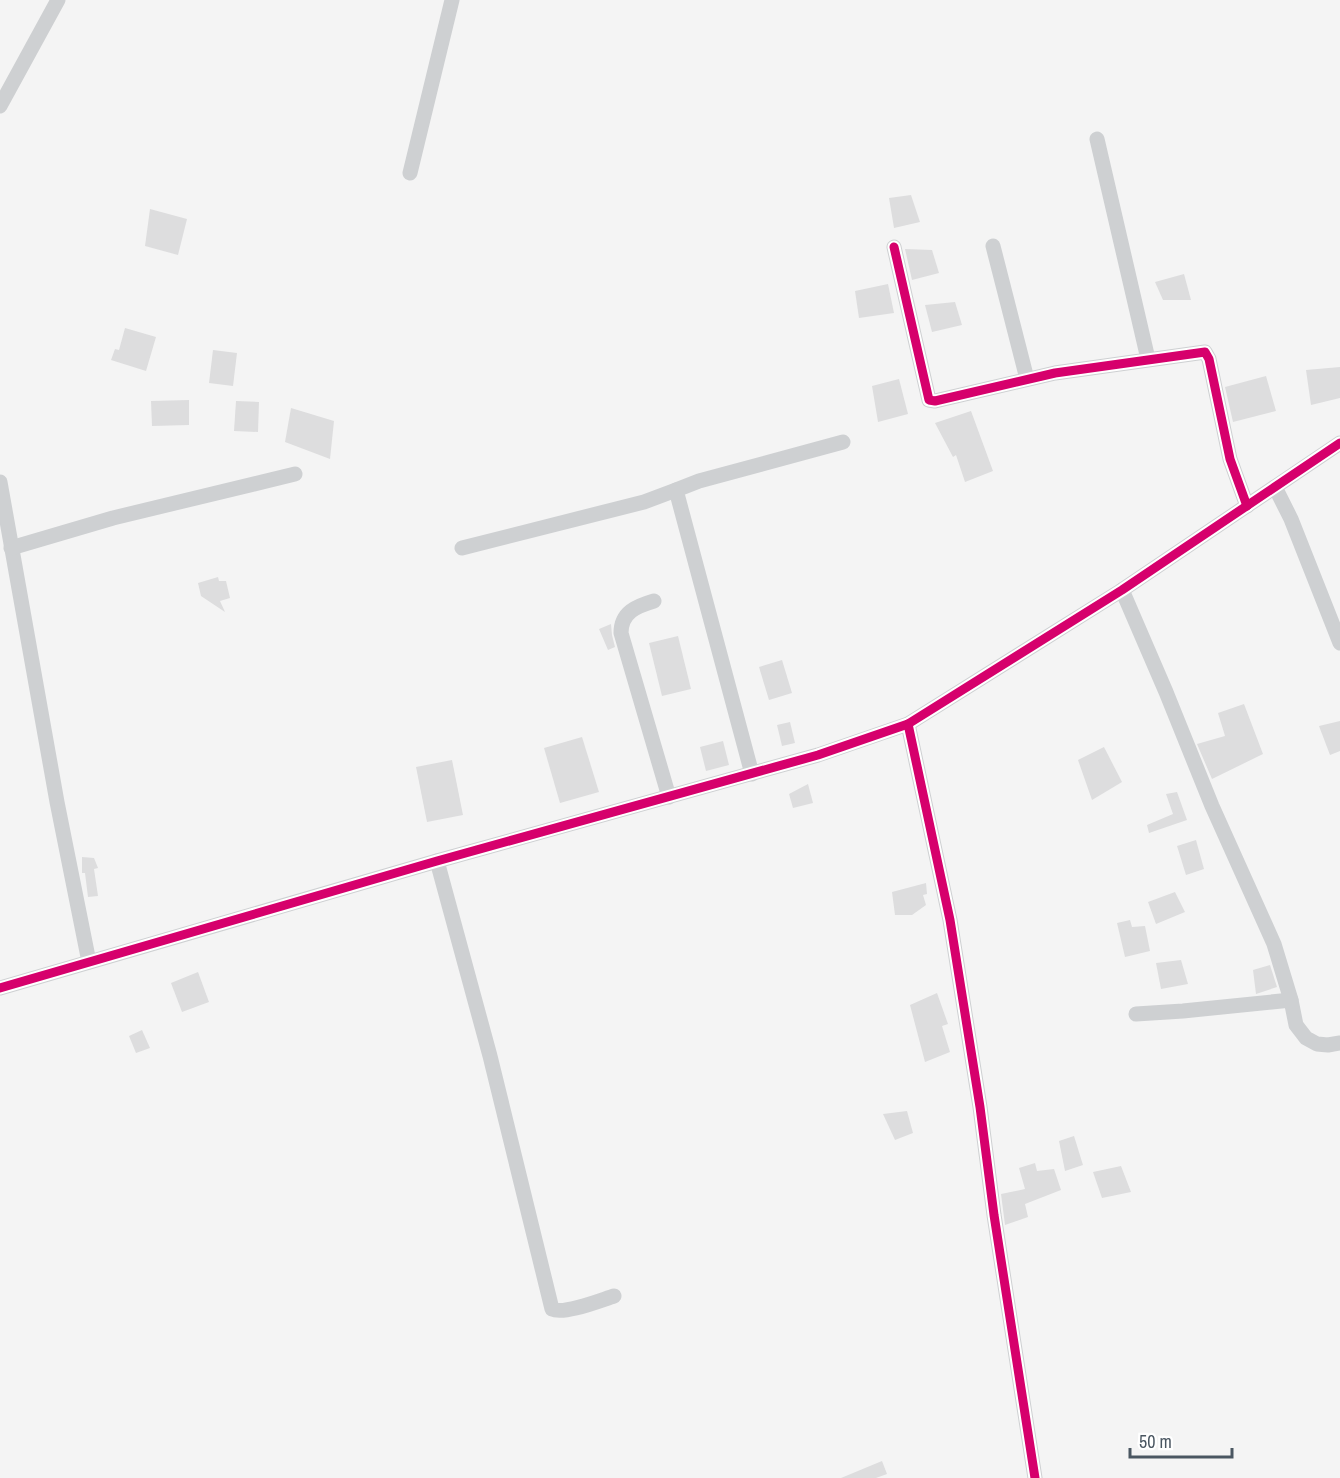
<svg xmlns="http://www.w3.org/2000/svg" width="1340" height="1478" font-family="'Archivo Narrow',sans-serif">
	<rect width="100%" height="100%" fill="#f4f4f4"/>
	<g fill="#ddddde">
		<path d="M911 195 920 222 894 228 889 198Z"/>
		<path d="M150 209 187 219 178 255 145 246Z"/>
		<path d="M905 249 932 250 939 273 912 280Z"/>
		<path d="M1184 274 1191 300H1163L1155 282Z"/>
		<path d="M888 284 894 313 859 318 855 291Z"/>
		<path d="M955 302 962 325 932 332 925 305Z"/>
		<path d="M125 328 156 337 146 371 111 360 115 349 119 350Z"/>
		<path d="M213 350 237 353 233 386 209 383Z"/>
		<path d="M1340 367V398L1311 405 1306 370Z"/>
		<path d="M1266 376 1276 411 1233 422 1225 387Z"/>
		<path d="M899 379 908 414 878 422 872 386Z"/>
		<path d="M189 400V425L152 426 151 401Z"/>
		<path d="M236 401 259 402 258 432 234 431Z"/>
		<path d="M291 408 334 421 330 459 285 442Z"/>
		<path d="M971 411 993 471 965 482 956 455 953 457 935 423Z"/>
		<path d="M218 577 219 581H226L230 598 220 601 225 612 201 596 198 583Z"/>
		<path d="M611 624 612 635 615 647 608 650 599 629Z"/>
		<path d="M678 636 691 689 662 696 649 643Z"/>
		<path d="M782 660 792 693 769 700 759 667Z"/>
		<path d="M1244 704 1263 754 1212 779 1197 744 1225 736 1218 713Z"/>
		<path d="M1340 721V751L1330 755 1319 726Z"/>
		<path d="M790 722 795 743 782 746 777 725Z"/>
		<path d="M582 737 599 792 560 803 544 748Z"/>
		<path d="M723 741 729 765 706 771 700 747Z"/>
		<path d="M1104 747 1122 782 1092 800 1078 760Z"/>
		<path d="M452 760 463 815 427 822 416 767Z"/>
		<path d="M808 784 813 803 793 808 789 794Z"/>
		<path d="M1177 792 1187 820 1149 833 1147 825 1173 814 1166 794Z"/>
		<path d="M1196 840 1204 869 1186 875 1177 846Z"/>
		<path d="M82 857 94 858 98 868 94 869 98 896 88 897 85 873H82Z"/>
		<path d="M926 883 927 894 923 895 926 905 912 915H895L892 892Z"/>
		<path d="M1175 892 1185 912 1156 924 1148 902Z"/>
		<path d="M1130 920 1132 927 1145 926 1150 951 1125 957 1117 923Z"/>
		<path d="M1181 960 1188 984 1161 989 1156 963Z"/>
		<path d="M1270 965 1277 987 1256 994 1253 970Z"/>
		<path d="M198 972 209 1002 182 1012 171 983Z"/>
		<path d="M937 993 948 1024 942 1026 950 1052 925 1062 910 1005Z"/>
		<path d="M142 1030 150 1048 136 1053 129 1036Z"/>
		<path d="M907 1111 913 1133 895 1140 883 1114Z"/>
		<path d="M1074 1136 1083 1165 1065 1171 1059 1141Z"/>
		<path d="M1035 1163 1037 1171 1054 1169 1061 1190 1025 1204 1028 1217 1005 1225 1001 1194 1025 1189 1019 1168Z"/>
		<path d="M1121 1166 1131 1192 1102 1198 1093 1172Z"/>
		<path d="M882 1461 887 1474 876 1478H841Z"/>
	</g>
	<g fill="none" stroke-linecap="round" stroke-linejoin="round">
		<g stroke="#ced0d2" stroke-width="15">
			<path d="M0 106 58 0"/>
			<path d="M1097 139 1148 359"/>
			<path d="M410 173 452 0"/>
			<path d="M993 246 1027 379"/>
			<path d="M894 247 929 400 935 401 1055 373 1205 352 1209 359 1230 459 1247 506"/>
			<path d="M0 482 57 802 89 962"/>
			<path d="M1275 487 1291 519 1340 643"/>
			<path d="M11 548 113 518 295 474"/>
			<path d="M462 548 644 502 676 490"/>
			<path d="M1122 590 1166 692 1212 806 1274 944 1291 1000 1296 1025 1306 1038 1317 1044 1328 1045 1340 1043"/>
			<path d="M654 601C637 606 621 612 621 633L669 797"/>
			<path d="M908 724 950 920 980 1107 994 1215 1035 1478"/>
			<path d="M752 774 676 490 699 481 843 442"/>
			<path d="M437 861 490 1056 552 1309C564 1315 601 1300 614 1296"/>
			<path d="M0 988 437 861 818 755 908 724 1122 590 1340 443"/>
			<path d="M1136 1014 1183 1011 1291 1000"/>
		</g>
		<defs>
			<g id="cycleway">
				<path d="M894 247 929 400 935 401 1055 373 1205 352 1209 359 1230 459 1247 506"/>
				<path d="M908 724 950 920 980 1107 994 1215 1035 1478"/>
				<path d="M0 988 437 861 818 755 908 724 1122 590 1340 443"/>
			</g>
		</defs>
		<use href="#cycleway" stroke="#fff" stroke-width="13"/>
		<use href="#cycleway" stroke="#d6006c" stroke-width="9"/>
	</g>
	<path d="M1130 1448v9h102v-9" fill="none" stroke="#4a5661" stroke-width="3"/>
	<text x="1139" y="1448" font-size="18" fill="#4a5661" stroke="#ffffff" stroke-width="4.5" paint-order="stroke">50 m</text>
</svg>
